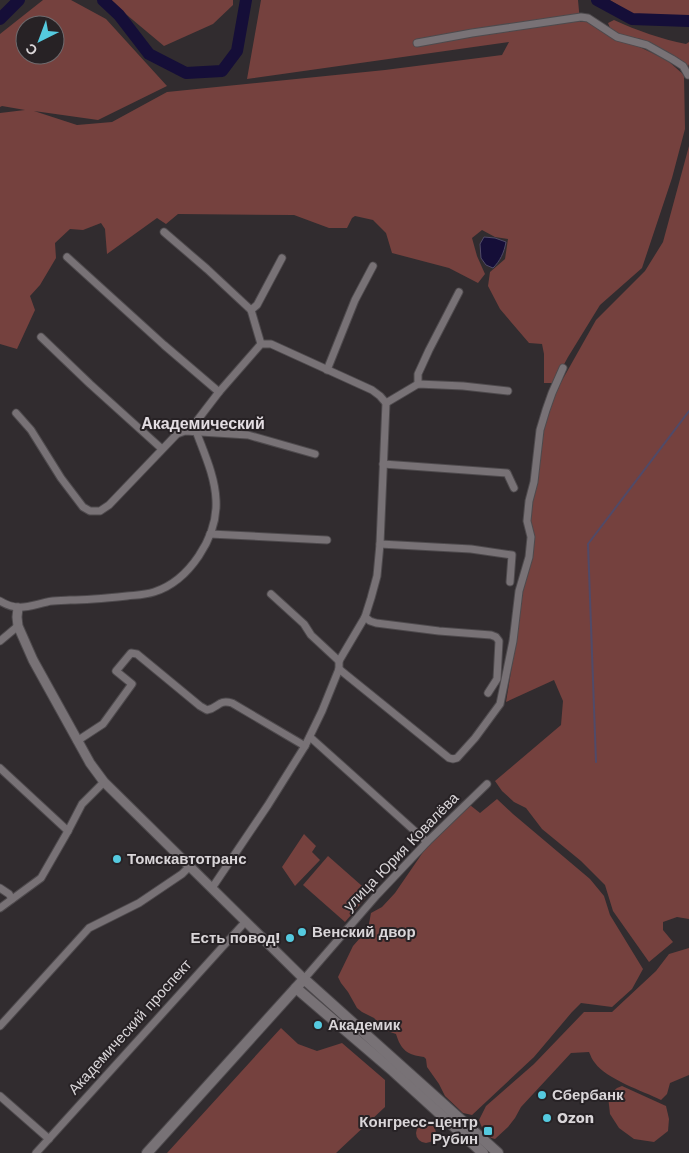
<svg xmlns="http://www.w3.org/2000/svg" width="689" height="1153" font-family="'Work Sans',sans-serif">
	<rect width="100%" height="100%" fill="#312c2f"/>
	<g fill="#75413e" fill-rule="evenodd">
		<path d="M43 0H71L106 19 167 86 98 120 34 111 77 125 112 122 167 92 385 70 502 55 509 42 247 79 261 0H578L580 22 586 21 606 34 627 41 667 60 684 75 685 129 672 178 642 268 600 305 568 357 554 383H544V354L542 344 529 343 500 309 488 286 490 272 505 259 508 239 495 237 482 230 472 238 477 256 485 274 478 283 449 268 392 253 386 233 373 220 355 216 352 218 347 228H329L294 215 178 214 166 224 157 218 107 254 105 229 101 223 83 230 70 229 55 243 56 258 40 285 30 296 35 310 17 349 0 344V113L25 110 2 106 0 107V34ZM25 25H55V55H25Z"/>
		<path d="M109 0H233V5L213 24 164 46Z"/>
		<path d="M610 0H689V18L632 14Z"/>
		<path d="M614 20C638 31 661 39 686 44L689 42V64L688 67 678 58 641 39 621 35 610 28 608 23Z"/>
		<path d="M689 146V919L677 917 663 922V930L673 942 649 962 613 911 605 885 581 861 542 829 526 808 514 802 502 791 495 781 561 725 563 701 554 680 506 702 516 641 523 591 532 559 530 517 531 502 536 482 547 411 560 384 596 320 645 271 663 242Z"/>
		<path d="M497 799 513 814 590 879 604 896 610 915 643 969 632 989 612 1007 581 1003 572 1012 534 1057 472 1115 463 1113 445 1096 439 1084 427 1067 426 1059 424 1057C407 1055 401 1050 396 1034L387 1031 374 1018 362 1012 357 1008 348 992 341 983 338 977 353 946 368 929 371 913 382 907 395 893 430 842 470 805 480 813Z"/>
		<path d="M304 834 316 846 312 852 320 860 295 886 282 867Z"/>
		<path d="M328 856 370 893 345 922 303 885Z"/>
		<path d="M689 948V1075L670 1083 667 1094 661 1100C643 1091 606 1079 595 1063 592 1060 591 1056 589 1052L571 1053 521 1107 515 1118 508 1127 495 1139C485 1137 482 1128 479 1120L486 1106 534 1064 584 1012H612L656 971 669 954Z"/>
		<path d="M281 1028 298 1044 317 1051 342 1043 385 1080V1107L336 1153H167Z"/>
		<path d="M622 1086 666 1106 669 1119 668 1131 654 1142 634 1139 619 1128 610 1114 608 1096 617 1088Z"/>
		<circle cx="426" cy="1133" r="10"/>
	</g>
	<path fill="#150e38" stroke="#504a68" d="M484 237 495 238 506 242C504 253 500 261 493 268L486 265 481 258 480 244Z"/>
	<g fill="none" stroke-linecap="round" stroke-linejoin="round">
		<path stroke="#504a68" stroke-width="2" d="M596 762 588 544 689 411"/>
		<g stroke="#150e38" stroke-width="12">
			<path d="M103 0 119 15 149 54 186 73 222 71 237 51 246 0"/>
			<path d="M597 0 632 19 689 21"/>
			<path d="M0 19 19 0"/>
		</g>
		<defs>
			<g id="minor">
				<path d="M417 43 472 33 581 17 588 18 617 37 647 45 672 59 683 66 688 75"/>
				<path d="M164 232 207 269 251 310 261 344"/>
				<path d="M67 257 164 345 219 392"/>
				<path d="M251 310 257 305 282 258"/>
				<path d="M41 337 90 384 162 449"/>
				<path d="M327 370 355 300 373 266"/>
				<path d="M418 384V374L429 350 459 292"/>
				<path d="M386 403 418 384 463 386 508 391"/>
				<path d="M16 413 31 430 61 478 83 507 90 511H100L109 505 177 434 185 431 248 435 315 454"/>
				<path d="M383 464 507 473 514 488"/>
				<path d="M210 534 327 540"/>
				<path d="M380 544 471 549 512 555 510 582"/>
				<path d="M271 594 304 624 311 635 339 661"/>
				<path d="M0 601C18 612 29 606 47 602 55 600 63 601 70 600 89 600 108 598 127 596 136 595 145 595 154 592 189 581 218 537 216 500 215 476 204 453 196 431V422L219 392 261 344H271L372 390 380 396 386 403 380 544 377 576 371 598 365 617 339 661V669L322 711 305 746 268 805 212 888"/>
				<path d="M365 617 370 621 376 623 439 631 491 635 496 637 499 641 497 679 488 693"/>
				<path d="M0 641 18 626"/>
				<path d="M339 669 449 758 453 759 457 758 475 738 500 704 513 641 519 591 529 557 531 537 527 521 529 501 534 482 540 430 546 410 552 393 563 368"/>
				<path d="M310 737 427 842"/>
				<path d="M77 741 103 724 132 684 116 671 131 653 137 654 200 706 207 710C219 708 218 699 232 703L305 746"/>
				<path d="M0 768 68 831"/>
				<path d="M0 888 9 894 12 899"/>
				<path d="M0 908 41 878 68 831 82 804 104 782"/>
				<path d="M304 979 376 896 427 842 487 784"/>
				<path d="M0 1026 89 928 139 903 182 874 190 866"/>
				<path d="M0 1096 49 1139"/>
				<path d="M36 1153 246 921"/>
			</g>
			<path id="tertiary" d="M18 608 17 617 18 626 33 660 90 763 104 782 304 979"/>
			<g id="secondary">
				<path d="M296 988 393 1071 483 1153"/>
				<path d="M147 1153 304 979 498 1153"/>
			</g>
		</defs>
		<use href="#minor" stroke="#4e4a4d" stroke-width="9"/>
		<use href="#tertiary" stroke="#4e4a4d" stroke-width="11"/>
		<use href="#secondary" stroke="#4e4a4d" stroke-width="12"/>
		<use href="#minor" stroke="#787276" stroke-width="7"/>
		<use href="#tertiary" stroke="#787276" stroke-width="9"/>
		<use href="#secondary" stroke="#787276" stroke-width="10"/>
	</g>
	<g fill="#55cadf" stroke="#272225" stroke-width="2">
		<circle cx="117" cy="859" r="5"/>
		<circle cx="302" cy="932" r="5"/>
		<circle cx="290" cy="938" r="5"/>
		<circle cx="318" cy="1025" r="5"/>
		<circle cx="542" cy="1095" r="5"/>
		<circle cx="547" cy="1118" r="5"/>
		<rect x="483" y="1126" width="10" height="10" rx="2.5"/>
	</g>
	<g text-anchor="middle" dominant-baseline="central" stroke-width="4" stroke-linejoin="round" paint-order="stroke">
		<g font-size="15" fill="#d9d5d8" stroke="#272225">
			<text transform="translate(401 852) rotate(-46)">улица Юрия Ковалёва</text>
			<text transform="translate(130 1027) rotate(-48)">Академический проспект</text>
		</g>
		<g font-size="15" font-weight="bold" fill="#d9d5d8" stroke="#272225" text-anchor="start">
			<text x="127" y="859">Томскавтотранс</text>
			<text x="312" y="932">Венский двор</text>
			<text x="280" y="938" text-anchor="end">Есть повод!</text>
			<text x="328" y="1025">Академик</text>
			<text x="552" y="1095">Сбербанк</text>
			<text x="557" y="1118">Ozon</text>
			<text x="478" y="1122" text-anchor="end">Конгресс-центр<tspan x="478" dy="17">Рубин</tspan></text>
		</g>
		<g font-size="16" font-weight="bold" fill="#e3dde2" stroke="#272225">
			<text x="203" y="423">Академический</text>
		</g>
	</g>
	<g transform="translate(40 40) rotate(222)"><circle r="24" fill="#272225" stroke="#6e6a6d"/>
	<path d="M0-4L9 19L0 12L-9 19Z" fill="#55cadf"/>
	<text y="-8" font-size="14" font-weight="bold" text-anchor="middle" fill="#d9d5d8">С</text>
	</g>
</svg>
